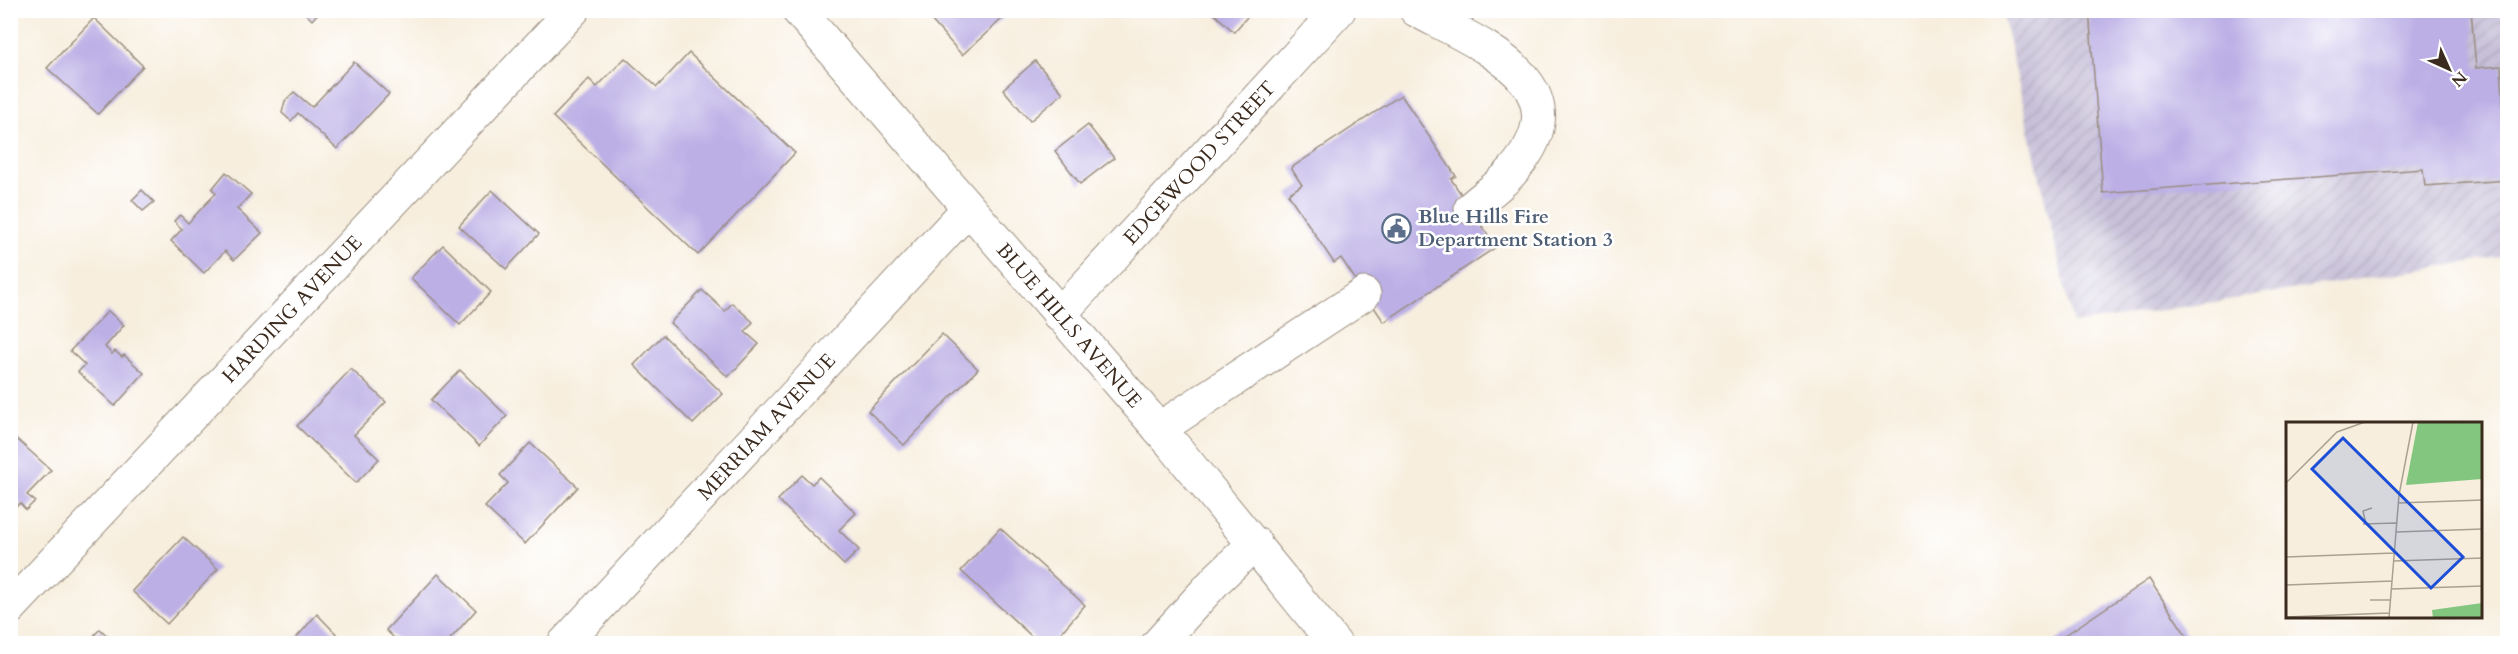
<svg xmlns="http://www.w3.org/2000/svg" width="2518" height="654" font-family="Cardo,serif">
	<defs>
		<pattern id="industrial-furrows" width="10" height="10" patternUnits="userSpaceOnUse" patternTransform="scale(1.5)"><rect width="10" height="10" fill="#c7c0d8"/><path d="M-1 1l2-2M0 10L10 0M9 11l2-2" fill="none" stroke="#aca5b9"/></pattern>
	</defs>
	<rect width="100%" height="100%" fill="#fff"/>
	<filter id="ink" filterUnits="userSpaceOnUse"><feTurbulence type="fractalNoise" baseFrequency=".0167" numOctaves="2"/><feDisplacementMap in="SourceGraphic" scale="12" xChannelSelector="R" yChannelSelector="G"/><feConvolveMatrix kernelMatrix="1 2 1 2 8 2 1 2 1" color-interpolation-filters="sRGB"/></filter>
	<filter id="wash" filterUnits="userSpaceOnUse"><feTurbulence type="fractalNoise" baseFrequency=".008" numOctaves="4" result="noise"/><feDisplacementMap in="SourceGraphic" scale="24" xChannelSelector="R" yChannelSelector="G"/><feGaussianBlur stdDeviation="1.35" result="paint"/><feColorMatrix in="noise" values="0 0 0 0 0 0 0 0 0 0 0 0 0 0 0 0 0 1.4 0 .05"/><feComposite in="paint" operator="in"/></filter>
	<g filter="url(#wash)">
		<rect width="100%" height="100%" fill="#f7eede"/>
		<path fill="url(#industrial-furrows)" d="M2002 11H2507V256L2073 324Z"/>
		<g id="blocks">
			<g fill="#bbafe5">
				<path d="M302 10H321L312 20Z"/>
				<path d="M941 10H1012L962 55 931 20Z"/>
				<path d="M1210 10H1253L1234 32Z"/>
				<path d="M2089 10H2471L2476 68 2501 66 2508 180 2425 186 2423 169 2103 193Z"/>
				<path d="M94 18 143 66 98 114 47 68Z"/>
				<path d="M689 53 795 153 698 255 553 117 589 79 597 87 625 58 657 87Z"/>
				<path d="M1035 61 1063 93 1030 121 1003 89Z"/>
				<path d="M354 62 389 94 337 149 298 113 291 121 282 113 285 101 294 92 312 107Z"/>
				<path d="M1401 95 1456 176 1451 179 1496 247 1384 322 1341 258 1334 263 1288 194 1302 185 1291 168Z"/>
				<path d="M1088 125 1114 158 1080 184 1055 151Z"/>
				<path d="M226 172 251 194 237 209 262 233 234 260 225 251 204 273 171 241 182 229 174 221 180 215 188 223 216 193 212 189Z"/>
				<path d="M142 190 154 202 143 211 132 200Z"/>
				<path d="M492 190 539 234 506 269 459 226Z"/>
				<path d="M443 245 491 292 460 325 411 278Z"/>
				<path d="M702 290 725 311 732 303 753 322 745 332 759 344 728 377 670 323Z"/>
				<path d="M108 311 124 325 105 347 112 354 115 351 122 357 124 355 144 373 115 406 78 372 85 365 70 351Z"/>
				<path d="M942 334 978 369 904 445 868 411Z"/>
				<path d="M663 335 723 394 693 424 634 365Z"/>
				<path d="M351 369 386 402 354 435 379 459 356 483 297 426Z"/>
				<path d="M460 370 507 416 479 446 431 400Z"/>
				<path d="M10 433 51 470 27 495 35 501 26 510 20 503 15 508 10 504Z"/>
				<path d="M530 443 578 487 525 544 485 507 508 483 500 475Z"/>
				<path d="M802 475 812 484 819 477 856 513 839 530 859 550 844 565 778 500Z"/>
				<path d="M1000 528 1085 605 1051 644H1040L961 571Z"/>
				<path d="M183 537 218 569 167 624 132 591Z"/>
				<path d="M438 574 476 610 446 644H400L386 630Z"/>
				<path d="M2149 579 2192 644H2052Z"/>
				<path d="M317 614 346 644H291Z"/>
				<path d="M100 629 116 644H86Z"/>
			</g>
		</g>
	</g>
	<g filter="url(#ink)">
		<use href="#blocks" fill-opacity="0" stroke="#998c7e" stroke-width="1.5"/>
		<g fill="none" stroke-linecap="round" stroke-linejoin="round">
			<defs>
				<g id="minor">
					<path d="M1416 10C1483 46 1591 87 1509 175 1498 187 1483 197 1471 208"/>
					<path id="s1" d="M1059 315 1339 10"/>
					<path d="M1159 429 1364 294"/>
					<path id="s2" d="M10 608 573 10"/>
					<path id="s3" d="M564 644 968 209"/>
					<path d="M1158 644 1217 579 1255 543"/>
				</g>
				<g id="major">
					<path id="s4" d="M798 10 1173 445 1335 644"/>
				</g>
			</defs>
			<use href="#minor" stroke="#998c7e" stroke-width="35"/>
			<use href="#major" stroke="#998c7e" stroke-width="35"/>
			<use href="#minor" stroke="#fff" stroke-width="33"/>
			<use href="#major" stroke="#fff" stroke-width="33"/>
		</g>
	</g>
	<defs>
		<symbol id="civic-ring" viewBox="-11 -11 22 22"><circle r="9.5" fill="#fff" stroke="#5c6f8a" stroke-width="1.5"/><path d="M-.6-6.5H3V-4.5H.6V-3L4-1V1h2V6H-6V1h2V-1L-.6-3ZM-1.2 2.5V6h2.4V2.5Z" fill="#5c6f8a"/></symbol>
	</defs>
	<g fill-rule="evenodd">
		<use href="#civic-ring" x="1380" y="212" width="33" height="33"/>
	</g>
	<g text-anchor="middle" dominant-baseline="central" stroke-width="5" stroke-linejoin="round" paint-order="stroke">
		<g font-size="20" fill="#3b2a1e" stroke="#fff">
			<text stroke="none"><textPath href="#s1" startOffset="207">EDGEWOOD STREET</textPath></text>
			<text stroke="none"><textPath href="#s2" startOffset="411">HARDING AVENUE</textPath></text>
			<text stroke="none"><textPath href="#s4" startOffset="416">BLUE HILLS AVENUE</textPath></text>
			<text stroke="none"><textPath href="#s3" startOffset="297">MERRIAM AVENUE</textPath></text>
		</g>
		<g font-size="20" font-weight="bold" fill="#4e5e75" stroke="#fff" text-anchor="start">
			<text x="1418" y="216">Blue Hills Fire<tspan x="1418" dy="23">Department Station 3</tspan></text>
		</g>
	</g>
	<g transform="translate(2286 422)">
		<rect width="196" height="196" fill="#f7eede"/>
		<path d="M132 0H196V57L120 63Z" fill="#83c67f"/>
		<path d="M196 181V196H147L146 188Z" fill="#83c67f"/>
		<path fill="none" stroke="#aca091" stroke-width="1.5" d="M0 61 51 10 79 0M112 81 197 78M77 102 110 101M80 102 77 89 86 86M110 110 197 107M0 135 108 131M107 139 197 136M0 163 106 159M105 167 197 164M84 178H104M0 195 103 191M103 196 113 73 127 0"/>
		<path fill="#1d4ed8" fill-opacity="0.15" stroke="#1d4ed8" stroke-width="3" d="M57 16 177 135 145 166 26 47Z"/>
		<rect width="196" height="196" fill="none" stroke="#3b2a1e" stroke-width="3"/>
	</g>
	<rect width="2518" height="654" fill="none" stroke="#fff" stroke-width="36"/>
	<g transform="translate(2449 69) rotate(135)" stroke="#ffffff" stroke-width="4.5" paint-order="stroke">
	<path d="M0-4.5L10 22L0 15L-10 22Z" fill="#3b2a1e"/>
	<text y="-9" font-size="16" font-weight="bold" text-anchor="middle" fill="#3b2a1e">N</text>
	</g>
</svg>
